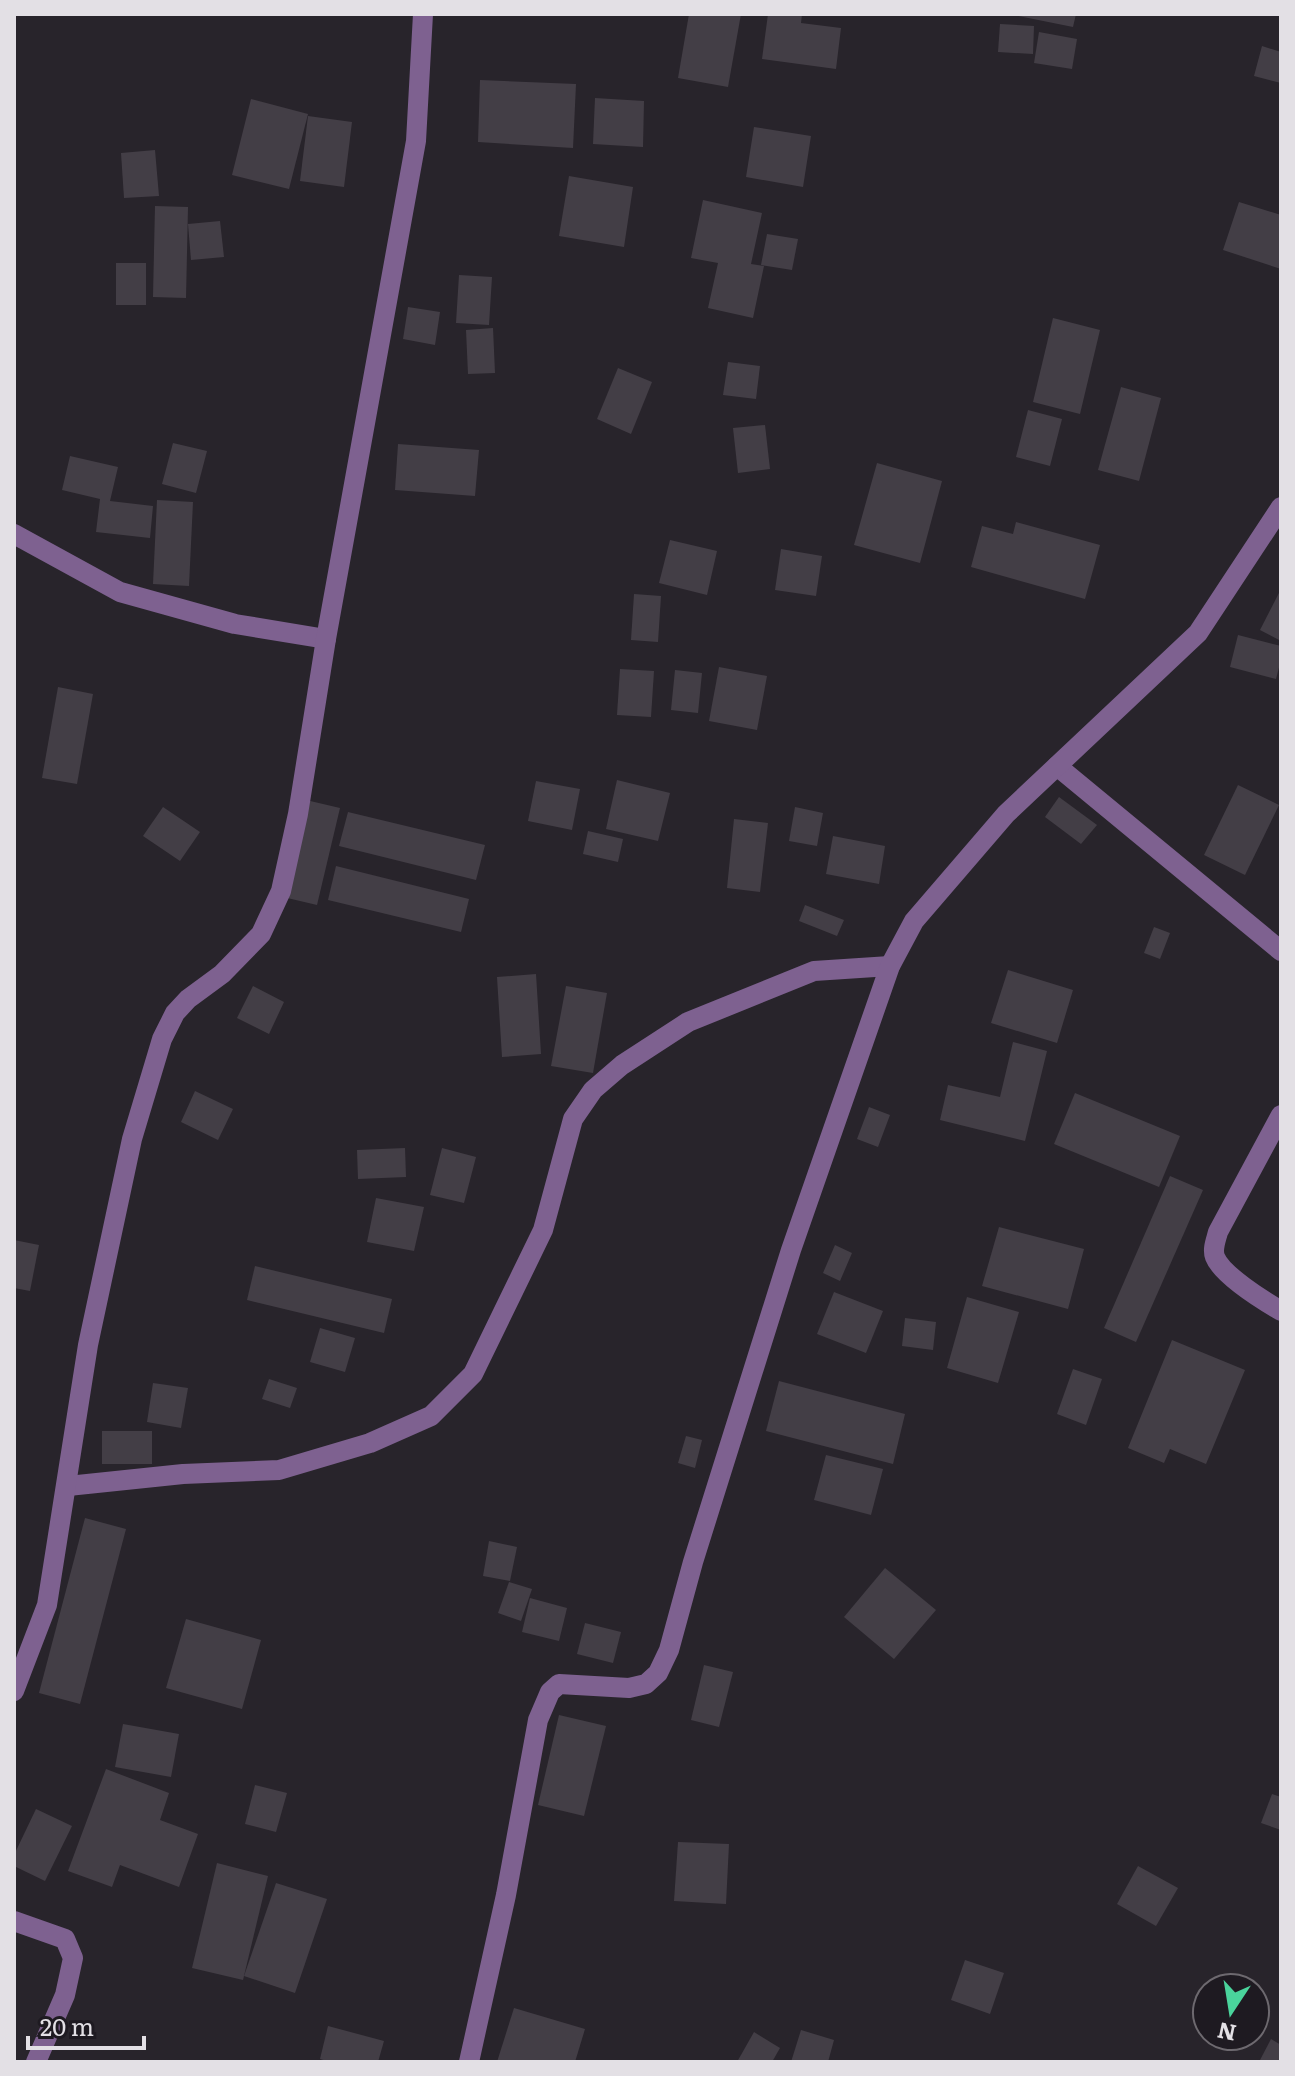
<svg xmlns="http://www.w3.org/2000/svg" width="1295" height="2076" font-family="Literata,serif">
	<rect width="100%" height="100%" fill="#28242b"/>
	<g fill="#433e46">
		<path d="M689 14H741L728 87 678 78Z"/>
		<path d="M768 14H802L801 23 841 28 836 69 762 59Z"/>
		<path d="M1008 14H1076L1073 27Z"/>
		<path d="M1000 24 1034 26 1033 54 998 52Z"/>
		<path d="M1039 32 1077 39 1072 69 1034 63Z"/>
		<path d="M1262 46 1281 52V83L1254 76Z"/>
		<path d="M480 80 576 84 573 148 478 142Z"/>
		<path d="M595 98 644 101 643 147 593 144Z"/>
		<path d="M251 99 308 114 289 189 232 175Z"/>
		<path d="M308 116 352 122 344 187 300 181Z"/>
		<path d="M754 127 811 136 803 187 746 177Z"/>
		<path d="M155 150 159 196 124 198 121 153Z"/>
		<path d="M569 176 633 187 624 247 559 236Z"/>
		<path d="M703 200 762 213 751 264 764 266 753 318 708 308 718 263 691 258Z"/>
		<path d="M1239 202 1281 215V269L1223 250Z"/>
		<path d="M155 206 188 207 186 298 153 297Z"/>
		<path d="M220 221 224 257 191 260 188 224Z"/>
		<path d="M767 234 798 239 792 270 761 265Z"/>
		<rect x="116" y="263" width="30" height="42"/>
		<path d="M459 275 492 277 489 325 456 323Z"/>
		<path d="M408 307 440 312 435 345 403 339Z"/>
		<path d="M1053 318 1100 330 1080 414 1033 402Z"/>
		<path d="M493 328 495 373 468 374 466 330Z"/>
		<path d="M728 362 760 366 756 399 723 395Z"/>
		<path d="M618 368 652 382 631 434 597 419Z"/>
		<path d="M1121 387 1161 398 1139 481 1098 470Z"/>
		<path d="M1028 410 1062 419 1050 466 1016 457Z"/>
		<path d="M765 425 770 469 738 473 733 428Z"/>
		<path d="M173 443 207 451 196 493 162 484Z"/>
		<path d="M398 444 479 450 475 496 395 490Z"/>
		<path d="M70 456 118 467 110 501 153 506 150 538 96 532 100 499 62 490Z"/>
		<path d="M877 463 942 481 920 563 854 545Z"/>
		<path d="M157 500 193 502 189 586 153 584Z"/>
		<path d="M1016 522 1100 545 1085 599 971 567 982 526 1013 534Z"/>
		<path d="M670 540 717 551 707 595 659 583Z"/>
		<path d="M781 549 822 556 816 596 775 590Z"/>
		<path d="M1281 589V641L1260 630Z"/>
		<path d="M634 594 661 596 658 642 631 640Z"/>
		<path d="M1238 635 1281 646V660L1276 679 1230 667Z"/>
		<path d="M719 667 767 676 757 730 709 721Z"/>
		<path d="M620 669 654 671 651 717 617 715Z"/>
		<path d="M675 670 702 673 698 713 671 710Z"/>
		<path d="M58 687 93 694 77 784 42 778Z"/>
		<path d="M617 780 670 793 658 841 606 829Z"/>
		<path d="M536 781 580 789 572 830 528 821Z"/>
		<path d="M1238 785 1279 805 1245 875 1204 855Z"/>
		<path d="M1059 797 1097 825 1081 844 1045 817Z"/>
		<path d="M306 800 340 808 317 905 283 897Z"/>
		<path d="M163 807 200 832 180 861 143 836Z"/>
		<path d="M795 807 823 813 817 846 789 841Z"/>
		<path d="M348 812 485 845 476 880 339 846Z"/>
		<path d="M734 819 768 823 760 892 727 888Z"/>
		<path d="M588 831 623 839 618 862 583 854Z"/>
		<path d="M833 836 885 846 879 884 826 874Z"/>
		<path d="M336 866 469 899 461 932 328 900Z"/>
		<path d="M805 905 844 920 837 936 799 921Z"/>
		<path d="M1154 927 1170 933 1160 959 1144 953Z"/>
		<path d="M1008 970 1073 990 1057 1043 991 1023Z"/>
		<path d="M536 974 541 1054 502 1057 497 977Z"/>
		<path d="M253 986 284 1002 269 1034 237 1018Z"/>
		<path d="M566 986 607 993 593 1073 551 1066Z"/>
		<path d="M1013 1042 1047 1051 1025 1141 940 1120 948 1085 1000 1097Z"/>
		<path d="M195 1091 233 1109 218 1140 181 1122Z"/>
		<path d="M1075 1093 1180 1136 1159 1187 1054 1144Z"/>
		<path d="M869 1107 890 1115 878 1147 857 1139Z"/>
		<path d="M405 1148 406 1177 358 1179 357 1150Z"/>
		<path d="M442 1148 476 1157 464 1203 430 1195Z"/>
		<path d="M1170 1176 1203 1190 1136 1342 1104 1328Z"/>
		<path d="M376 1198 424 1207 414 1251 367 1242Z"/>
		<path d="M999 1227 1084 1249 1068 1309 982 1286Z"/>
		<path d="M14 1240 39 1245 30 1291 14 1288Z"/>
		<path d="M835 1245 852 1253 840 1281 823 1273Z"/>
		<path d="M255 1266 392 1299 384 1333 247 1300Z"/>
		<path d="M834 1292 883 1311 866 1353 817 1334Z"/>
		<path d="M967 1297 1019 1312 998 1383 947 1368Z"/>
		<path d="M905 1318 936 1322 933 1350 902 1346Z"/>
		<path d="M320 1328 355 1338 345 1372 310 1362Z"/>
		<path d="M1172 1340 1245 1370 1206 1464 1170 1449 1164 1463 1128 1448Z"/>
		<path d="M1073 1369 1102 1379 1086 1425 1057 1414Z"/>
		<path d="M269 1379 297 1388 290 1408 262 1399Z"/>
		<path d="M779 1381 905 1414 893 1464 766 1431Z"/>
		<path d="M153 1383 188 1388 181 1428 147 1422Z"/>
		<rect x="102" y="1431" width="50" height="33"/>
		<path d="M686 1436 702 1440 695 1468 678 1463Z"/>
		<path d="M826 1455 883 1469 871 1515 814 1500Z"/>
		<path d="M85 1518 126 1529 80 1704 39 1693Z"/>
		<path d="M489 1541 517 1547 510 1581 483 1576Z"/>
		<path d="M885 1568 936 1610 894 1659 844 1617Z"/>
		<path d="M509 1582 532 1589 521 1621 498 1613Z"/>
		<path d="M530 1598 567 1608 559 1641 522 1632Z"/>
		<path d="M186 1619 261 1640 242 1709 166 1688Z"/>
		<path d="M585 1623 621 1632 613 1663 577 1654Z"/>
		<path d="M704 1665 733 1672 719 1727 691 1720Z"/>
		<path d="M559 1715 606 1726 584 1816 538 1805Z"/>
		<path d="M123 1724 179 1734 171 1777 115 1767Z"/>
		<path d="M106 1769 169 1793 160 1820 198 1834 179 1887 120 1865 112 1887 68 1871Z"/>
		<path d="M255 1785 287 1793 276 1832 245 1824Z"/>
		<path d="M1272 1794 1281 1797V1830L1261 1823Z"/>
		<path d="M36 1809 72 1826 45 1881 14 1866V1855Z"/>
		<path d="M678 1842 729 1844 726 1904 674 1901Z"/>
		<path d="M217 1863 268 1876 243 1980 192 1968Z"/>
		<path d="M1138 1866 1178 1888 1156 1926 1117 1904Z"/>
		<path d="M276 1883 327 1899 295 1993 244 1976Z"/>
		<path d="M965 1960 1004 1973 990 2014 951 2000Z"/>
		<path d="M514 2008 585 2029 575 2062H497Z"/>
		<path d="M328 2026 384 2041 378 2062H330L320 2059Z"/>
		<path d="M801 2030 834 2040 828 2062H791Z"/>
		<path d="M754 2032 780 2048 772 2062H737Z"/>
		<path d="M1271 2039 1281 2045V2062H1259Z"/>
	</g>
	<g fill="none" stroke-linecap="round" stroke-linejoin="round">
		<g stroke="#7e6190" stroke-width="20">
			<path d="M14 534 120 592 235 624 326 639"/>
			<path d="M1057 766 1281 951"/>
			<path d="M1281 1115 1218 1232C1216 1240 1212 1249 1215 1257 1222 1275 1264 1301 1281 1311"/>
			<path d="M68 1486 183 1474 279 1470 370 1443 431 1416 473 1374 543 1230 573 1119 593 1090 622 1065 688 1022 814 971 890 966"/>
			<path d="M14 1691 47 1605 88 1345 132 1139 162 1039 175 1013 188 999 222 974 261 934 281 891 298 814 326 639 416 141 423 14"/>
			<path d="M14 1921 65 1939 73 1958 65 1995 36 2062"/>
			<path d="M469 2062 506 1895 538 1720 550 1692 559 1684 629 1688 646 1684 658 1673 669 1650 693 1562 791 1250 890 966 914 921 1006 814 1198 633 1281 507"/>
		</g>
	</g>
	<rect width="1295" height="2076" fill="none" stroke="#e3e0e5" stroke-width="32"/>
	<g transform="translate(1231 2012) rotate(192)"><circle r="38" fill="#1e1a21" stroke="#6d696f" stroke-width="2"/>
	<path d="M0-6L14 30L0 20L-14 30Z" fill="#4ad49c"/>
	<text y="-12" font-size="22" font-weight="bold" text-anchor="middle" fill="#e3e0e5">N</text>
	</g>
	<path d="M28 2036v12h116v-12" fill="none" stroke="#e3e0e5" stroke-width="4"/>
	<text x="40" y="2036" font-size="24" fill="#e3e0e5" stroke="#1e1a21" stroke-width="6" paint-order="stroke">20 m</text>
</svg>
